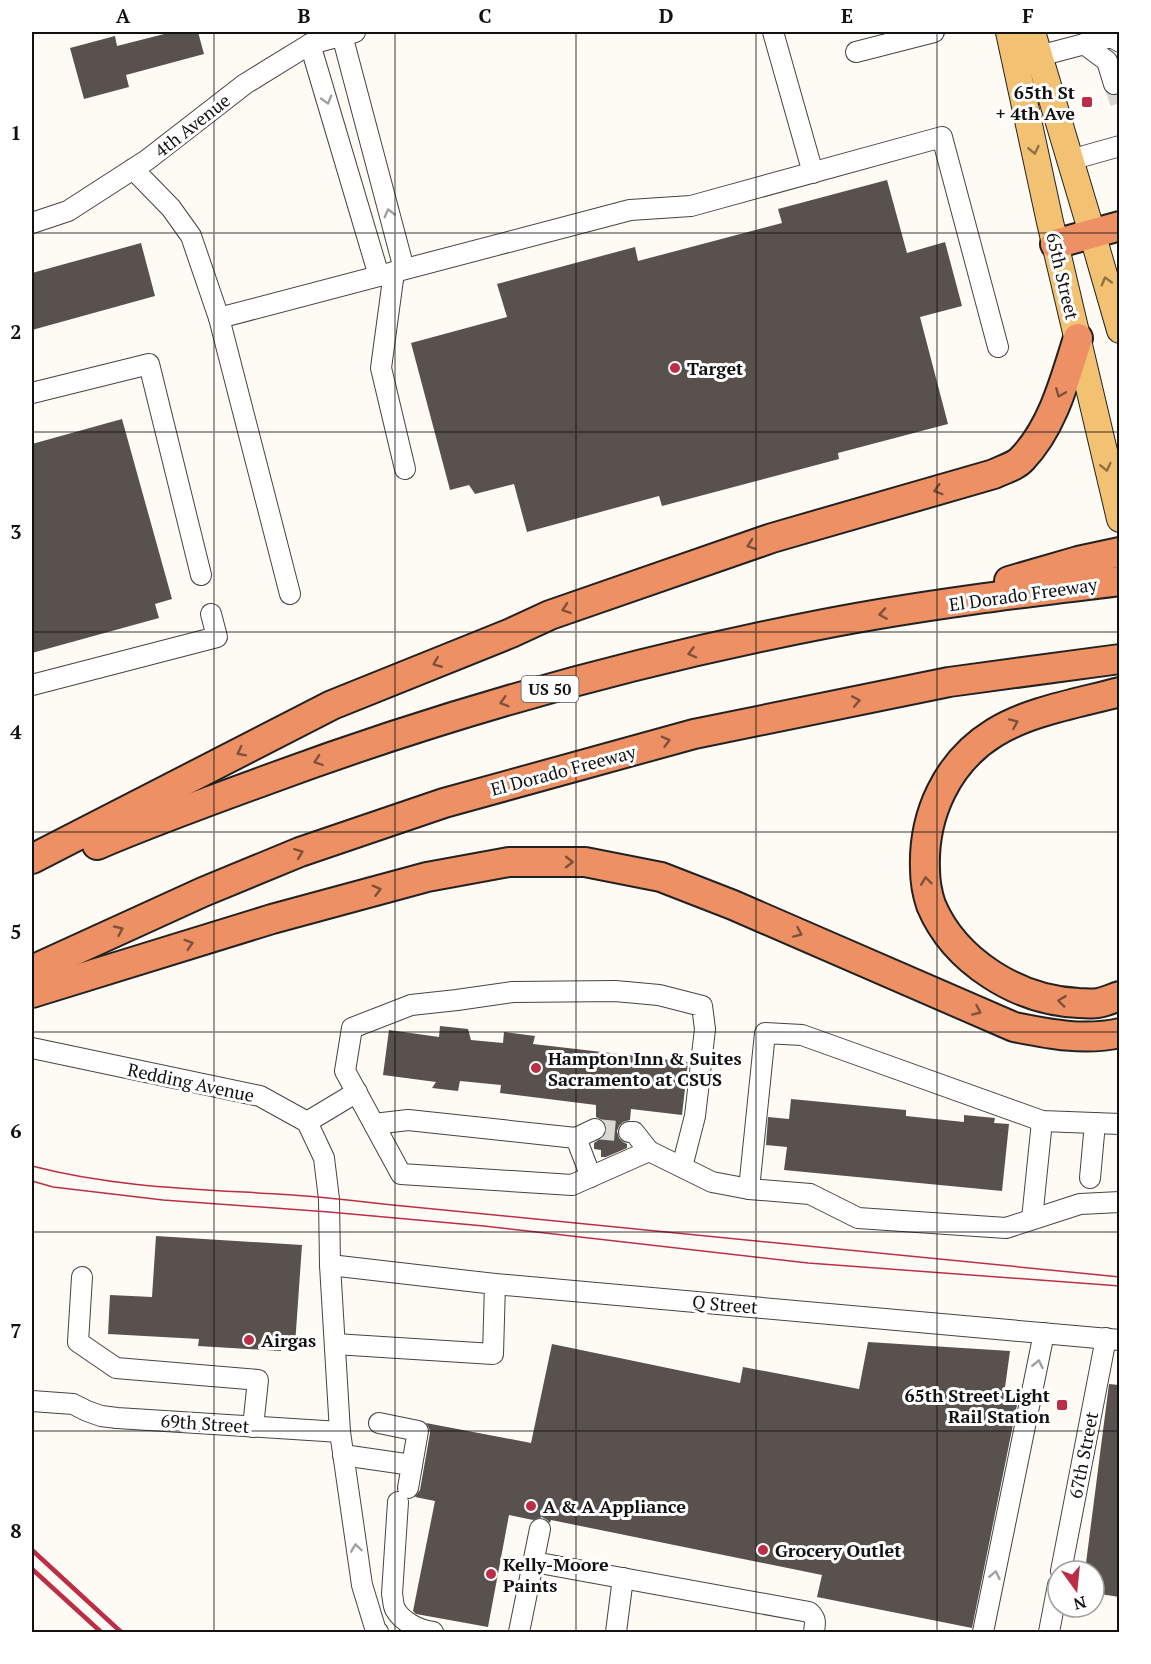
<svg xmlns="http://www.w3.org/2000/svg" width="1151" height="1664" font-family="'PT Serif',serif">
	<rect width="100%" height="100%" fill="#fefbf5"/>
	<g fill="#59514e">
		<path d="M172 32H198L204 54 126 75 129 87 84 99 70 48 115 36 117 46Z"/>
		<path d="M887 180 907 253 945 242 962 306 920 317 948 424 838 453 839 459 662 506 659 496 527 532 514 484 475 494 469 485 450 490 411 343 507 317 497 284 635 247 638 261 782 223 778 209Z"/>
		<path d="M141 243 155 296 32 330V273Z"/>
		<path d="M122 419 172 599 155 604 159 618 32 653V444Z"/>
		<path d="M440 1026 468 1029 471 1040 503 1043 504 1032 535 1036 533 1044 688 1062 682 1115 631 1109 630 1120 623 1122 619 1126 617 1131 619 1138 623 1142 627 1144V1148L606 1157H601V1150L594 1149V1143L604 1136 607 1129 606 1124 602 1120 596 1117V1105L500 1093 501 1085 460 1081 458 1091 432 1088 436 1082 383 1075 389 1030 439 1037Z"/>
		<path d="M791 1099 906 1110V1116L964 1122V1115L995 1118 994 1123 1009 1124 1002 1191 784 1170 787 1147 766 1145 768 1117 789 1119Z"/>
		<path d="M156 1236 302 1245 295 1345 281 1344V1351L198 1346 199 1339 108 1334 110 1295 152 1297Z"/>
		<path d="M868 1342 1010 1351 1004 1395 1018 1400 972 1628 817 1597 822 1575 551 1520 550 1523 547 1520 542 1517 533 1520 509 1515 488 1627 416 1614 413 1611 435 1501 415 1497 420 1490 430 1433 429 1428 426 1423 531 1443 552 1344 740 1383 743 1367 859 1389Z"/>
		<path d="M1109 1384 1119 1385V1597L1094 1593V1571H1085Z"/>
	</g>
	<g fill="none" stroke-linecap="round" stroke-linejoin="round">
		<g stroke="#dad8d3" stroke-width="20" stroke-dasharray="20 10" stroke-linecap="butt">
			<path d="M1114 84 1120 103"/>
			<path d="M595 1129 629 1132"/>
		</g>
		<defs>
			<g id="minor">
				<path d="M773 32 813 173"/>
				<path d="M342 35 404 269"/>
				<path d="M310 44 379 276"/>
				<path d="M1084 44 1107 61 1114 84"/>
				<path d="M856 52 934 32"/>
				<path d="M1039 56 1111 37 1120 42"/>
				<path d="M1070 160 1120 146"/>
				<path d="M133 169 171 208 191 236 219 318 290 594"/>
				<path d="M32 223 68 211 147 160 245 84 310 44 355 32"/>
				<path d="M394 272 381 368 405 469"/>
				<path d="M219 318 630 210 691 206 942 137 998 347"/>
				<path d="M32 393 149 364 201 575"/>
				<path d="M32 685 217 637 211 614"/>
				<path d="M32 1048 260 1096 307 1122 324 1158 329 1199 330 1265 340 1432 362 1585 376 1631 378 1632"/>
				<path d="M307 1122 357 1092"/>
				<path d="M374 1124 408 1120 576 1138 591 1177"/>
				<path d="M629 1132H634L649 1151"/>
				<path d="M576 1138 595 1129"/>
				<path d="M682 1167 695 1116 705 1029 702 1006 659 995 615 991 513 992 457 1000 411 1005 352 1028 345 1071 401 1174 572 1185 649 1151 712 1182 749 1189 810 1194 858 1218 1006 1228 1080 1204 1120 1202"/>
				<path d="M1090 1178 1095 1123"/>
				<path d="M749 1189 765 1033 802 1035 1042 1121 1120 1124"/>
				<path d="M1032 1219 1042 1121"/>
				<path d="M330 1265 495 1284 1120 1340"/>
				<path d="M82 1277 78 1342 116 1368 258 1380 253 1427"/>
				<path d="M335 1344 493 1354 495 1284"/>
				<path d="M32 1401 73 1404 87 1411 101 1416 117 1418 340 1432"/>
				<path d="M379 1423 418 1431 408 1488"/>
				<path d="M343 1455 412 1465"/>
				<path d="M398 1502 392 1594C393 1598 393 1605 395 1609 402 1622 419 1630 433 1632"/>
				<path d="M534 1562 809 1612C817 1619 815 1623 814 1632"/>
				<path d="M1061 1571 1106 1338"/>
				<path d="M519 1632 540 1529"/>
				<path d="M616 1632 623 1578"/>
				<path d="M983 1632 1044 1333"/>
				<path d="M1049 1632 1058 1585"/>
			</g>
			<g id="major">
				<path d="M1009 32 1050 222 1120 519"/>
				<path d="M1032 32 1092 233 1120 330"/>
			</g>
			<g id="highway">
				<path d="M1055 244 1120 226"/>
				<path d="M1009 581 1078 561 1120 552"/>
				<path d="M1120 692C1079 703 1029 711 994 733 947 762 923 815 925 869 925 881 927 893 931 905 955 962 1019 1001 1079 1003 1085 1003 1092 1004 1098 1003 1105 1002 1113 998 1120 996"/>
				<path d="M97 845C151 822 206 802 261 782 444 714 633 661 824 624 922 605 1021 593 1120 581"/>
				<path d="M32 859 332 705 511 633 550 615 772 538 994 474C1002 470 1016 466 1022 459 1053 427 1065 379 1078 338"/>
				<path d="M32 970 203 892 300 852 444 803 694 734 949 682 1120 659"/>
				<path d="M32 993 272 919 427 877 509 862H585L661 877 733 905 1014 1027C1049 1034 1084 1041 1120 1033"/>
			</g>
		</defs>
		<use href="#minor" stroke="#444" stroke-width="22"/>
		<use href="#major" stroke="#222" stroke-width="28"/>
		<use href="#highway" stroke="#222" stroke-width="32"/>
		<use href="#minor" stroke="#fff" stroke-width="20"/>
		<use href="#major" stroke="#f2c272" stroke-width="26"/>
		<use href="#highway" stroke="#ed9165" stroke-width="28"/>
		<g stroke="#bc2e48" stroke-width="1.5">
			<path d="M32 1166C112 1187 194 1189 277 1194 319 1196 361 1202 403 1206 642 1229 880 1254 1120 1277"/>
			<path d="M32 1181 53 1187 163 1200 329 1212 484 1226 808 1263 1120 1286"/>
		</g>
		<g stroke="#bc2e48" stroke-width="4.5">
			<path d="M32 1550 121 1632"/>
			<path d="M32 1569 101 1632"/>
		</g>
	</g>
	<defs><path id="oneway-chevron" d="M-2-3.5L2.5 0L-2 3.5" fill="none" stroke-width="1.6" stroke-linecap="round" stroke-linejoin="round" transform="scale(1.5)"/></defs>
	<g stroke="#a0a0a0">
		<use href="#oneway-chevron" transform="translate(327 100) rotate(74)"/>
		<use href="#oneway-chevron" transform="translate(389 213) rotate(-105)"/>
		<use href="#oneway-chevron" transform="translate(1038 1364) rotate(-78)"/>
		<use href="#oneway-chevron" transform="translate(356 1548) rotate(-98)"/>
		<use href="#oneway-chevron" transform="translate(995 1575) rotate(-78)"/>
	</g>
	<g stroke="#8d7246">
		<use href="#oneway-chevron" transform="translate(1034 150) rotate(78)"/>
		<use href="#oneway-chevron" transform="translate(1106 281) rotate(-106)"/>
		<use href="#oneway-chevron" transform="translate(1106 467) rotate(77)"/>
	</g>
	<g stroke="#7f513b">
		<use href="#oneway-chevron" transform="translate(1060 393) rotate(112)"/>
		<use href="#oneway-chevron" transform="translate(938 490) rotate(164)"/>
		<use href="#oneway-chevron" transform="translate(751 545) rotate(161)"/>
		<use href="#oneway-chevron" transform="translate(566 609) rotate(161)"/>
		<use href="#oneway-chevron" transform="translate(883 614) rotate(171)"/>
		<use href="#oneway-chevron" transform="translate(692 653) rotate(166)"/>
		<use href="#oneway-chevron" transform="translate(437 663) rotate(158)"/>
		<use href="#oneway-chevron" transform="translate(856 701) rotate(-11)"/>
		<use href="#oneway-chevron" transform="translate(504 702) rotate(164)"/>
		<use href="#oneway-chevron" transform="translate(1014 723) rotate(-23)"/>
		<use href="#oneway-chevron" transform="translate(666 741) rotate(-15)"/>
		<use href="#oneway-chevron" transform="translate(241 752) rotate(153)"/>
		<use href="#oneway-chevron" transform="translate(318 761) rotate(161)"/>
		<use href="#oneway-chevron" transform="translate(299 853) rotate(-21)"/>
		<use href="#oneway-chevron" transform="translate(569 862)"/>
		<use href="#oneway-chevron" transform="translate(926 881) rotate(-97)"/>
		<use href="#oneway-chevron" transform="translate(377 890) rotate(-15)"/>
		<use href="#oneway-chevron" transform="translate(119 930) rotate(-25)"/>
		<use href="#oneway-chevron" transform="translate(798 933) rotate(24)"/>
		<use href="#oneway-chevron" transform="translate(189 944) rotate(-17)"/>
		<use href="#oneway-chevron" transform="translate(1062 1001) rotate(-173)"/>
		<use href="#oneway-chevron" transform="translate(977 1011) rotate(24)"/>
	</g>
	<path fill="none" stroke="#111" stroke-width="1.5" stroke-opacity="0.55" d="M214 32V1632M395 32V1632M576 32V1632M756 32V1632M937 32V1632M32 233H1120M32 432H1120M32 632H1120M32 832H1120M32 1032H1120M32 1232H1120M32 1431H1120"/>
	<g fill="#bc2e48" stroke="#fff" stroke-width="2">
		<rect x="1081" y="96" width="12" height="12" rx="3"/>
		<circle cx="675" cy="368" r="6"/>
		<circle cx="536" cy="1068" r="6"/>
		<circle cx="249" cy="1340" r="6"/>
		<rect x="1056" y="1399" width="12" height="12" rx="3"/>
		<circle cx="531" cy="1506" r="6"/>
		<circle cx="763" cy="1550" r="6"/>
		<circle cx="491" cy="1574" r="6"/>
	</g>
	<g text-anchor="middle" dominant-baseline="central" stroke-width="6" stroke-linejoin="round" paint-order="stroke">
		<rect fill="#fff" stroke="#585858" stroke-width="1.5" x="521.5" y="676" width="57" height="26" rx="4.5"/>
		<g font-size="16" font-weight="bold" fill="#111">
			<text x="550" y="689">US 50</text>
		</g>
		<g font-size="18" font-weight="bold" fill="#111" stroke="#fff" text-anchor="start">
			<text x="1075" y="92" text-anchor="end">65th St<tspan x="1075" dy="21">+ 4th Ave</tspan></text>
			<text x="687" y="368">Target</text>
			<text x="548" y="1058">Hampton Inn &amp; Suites<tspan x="548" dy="21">Sacramento at CSUS</tspan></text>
			<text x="261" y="1340">Airgas</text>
			<text x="1050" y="1395" text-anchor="end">65th Street Light<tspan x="1050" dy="21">Rail Station</tspan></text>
			<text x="543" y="1506">A &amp; A Appliance</text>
			<text x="775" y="1550">Grocery Outlet</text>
			<text x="503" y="1564">Kelly-Moore<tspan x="503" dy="21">Paints</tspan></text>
		</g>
		<g font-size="18" fill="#111" stroke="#fff">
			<text transform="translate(192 125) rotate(-38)">4th Avenue</text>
			<text transform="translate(1063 276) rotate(77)">65th Street</text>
			<text transform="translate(1023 594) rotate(-8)">El Dorado Freeway</text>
			<text transform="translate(563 770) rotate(-15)">El Dorado Freeway</text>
			<text transform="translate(191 1082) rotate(12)">Redding Avenue</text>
			<text transform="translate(725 1304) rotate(5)">Q Street</text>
			<text transform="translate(205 1423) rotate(4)">69th Street</text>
			<text transform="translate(1083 1455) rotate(-79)">67th Street</text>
		</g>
	</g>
	<rect width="1151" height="1664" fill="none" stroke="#ffffff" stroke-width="66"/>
	<g transform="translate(1076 1589) rotate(165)"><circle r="28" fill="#ffffff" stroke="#a0a0a0" stroke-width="1.5"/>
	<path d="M0-4.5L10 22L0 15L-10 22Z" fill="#bc2e48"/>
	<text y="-9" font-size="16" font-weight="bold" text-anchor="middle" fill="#111111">N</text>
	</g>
	<rect x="33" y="33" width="1085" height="1598" fill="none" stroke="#111" stroke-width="2"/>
	<g font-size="20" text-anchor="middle" font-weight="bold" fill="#111">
		<text x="123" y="23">A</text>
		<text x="304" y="23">B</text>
		<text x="485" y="23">C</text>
		<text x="666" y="23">D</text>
		<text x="847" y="23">E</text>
		<text x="1028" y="23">F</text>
		<text x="16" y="140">1</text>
		<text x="16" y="339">2</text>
		<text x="16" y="539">3</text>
		<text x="16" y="739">4</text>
		<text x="16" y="939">5</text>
		<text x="16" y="1138">6</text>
		<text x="16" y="1338">7</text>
		<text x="16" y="1538">8</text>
	</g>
</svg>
